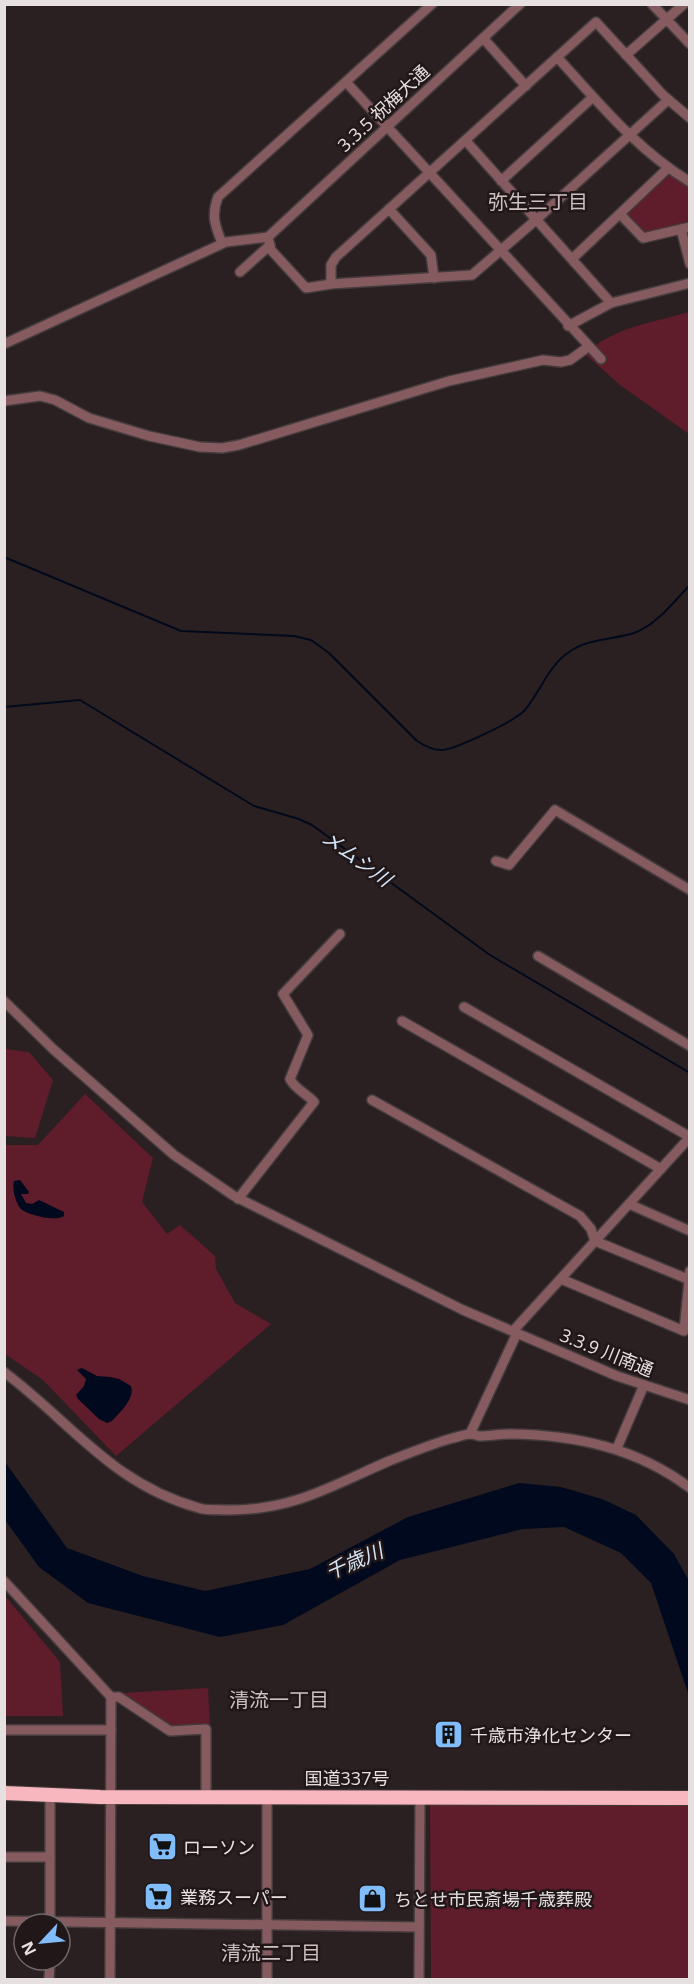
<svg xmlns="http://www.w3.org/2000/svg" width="694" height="1984" font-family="'Open Sans','Noto Sans JP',sans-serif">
	<rect width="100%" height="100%" fill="#2a2021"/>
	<g fill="#5f1c2a">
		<path d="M667 176H673L689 186V221L643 234 624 215Z"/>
		<path d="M689 312V434L620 385 585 354C611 328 655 322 689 312Z"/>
		<path d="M5 1049 29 1052 53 1080 35 1138 5 1136Z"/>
		<path d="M85 1094 153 1158 142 1202 167 1234 180 1225 215 1256 216 1269 235 1303 271 1324 116 1456 43 1380 5 1354V1145H38Z"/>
		<path d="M5 1596 60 1662 63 1716H5Z"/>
		<path d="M208 1688 210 1724 170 1727 122 1693Z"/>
		<path d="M430 1805 689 1806V1979H431Z"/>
	</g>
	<g fill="#00091d">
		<path d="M20 1180 29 1192 28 1194H21L26 1203 32 1204 39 1200 64 1212V1216C56 1222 26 1215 20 1208 15 1201 12 1188 14 1181Z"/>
		<path d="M82 1368 97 1376 110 1377 119 1379 131 1386C135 1399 120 1412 112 1421L107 1423 99 1419 78 1399 76 1395 84 1386 86 1379 77 1370Z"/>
		<path d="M5 1462 67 1548 143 1576 205 1591 310 1569 408 1517 519 1483 561 1487 602 1499 636 1515 674 1554 689 1581V1696L651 1583 621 1553 564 1527 523 1529 400 1560 283 1625 220 1637 88 1603 39 1567 5 1520Z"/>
	</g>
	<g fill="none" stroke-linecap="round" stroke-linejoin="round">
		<g stroke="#00091d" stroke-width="2">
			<path d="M4 557 181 631 294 636 311 640 329 653 417 741C425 746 434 751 443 750 458 748 515 721 525 710 540 692 549 665 569 652 589 638 612 640 634 633 657 625 674 601 690 585"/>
			<path d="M4 707 80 700 254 806 299 819 312 825 490 955 690 1073"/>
		</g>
		<defs>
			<g id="minor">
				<path d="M652 4 690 44"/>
				<path d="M483 38 526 86"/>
				<path d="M626 55 684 4"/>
				<path d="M557 57C599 103 637 150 690 182"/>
				<path d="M346 82 601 359"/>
				<path d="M466 141 611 303"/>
				<path d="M501 181 593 97"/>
				<path d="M389 209 431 255 434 278"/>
				<path d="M620 214 643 238 690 227"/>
				<path d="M681 229 690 264"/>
				<path d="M268 237 271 250 306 288 331 284 472 275 537 219 668 100"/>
				<path d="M268 237 520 4"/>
				<path d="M222 243C215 226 211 215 218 197L432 4"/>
				<path d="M572 259 667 169"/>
				<path d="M240 272 270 245"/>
				<path d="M331 284V265L336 257 596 22 663 95 690 118"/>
				<path d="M568 326 611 303 690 283"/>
				<path d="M4 344 226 242 268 237"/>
				<path d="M4 401 40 396 55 400 89 418 149 436 200 447 222 448 239 445 449 381 543 360 561 362 570 360 588 347"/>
				<path d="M496 861 509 865 555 810 690 890"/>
				<path d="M538 956 690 1046"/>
				<path d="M4 1001 53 1049 174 1155 234 1196 463 1310 617 1376 690 1400"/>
				<path d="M464 1007 690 1137"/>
				<path d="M402 1021 661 1169"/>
				<path d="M372 1100 580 1216 591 1229 595 1241 690 1280"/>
				<path d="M238 1199 314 1102C307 1094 295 1089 290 1079L308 1035 283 994 340 934"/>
				<path d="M629 1204 690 1231"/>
				<path d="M561 1279 684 1331 690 1271"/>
				<path d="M513 1331 690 1137"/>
				<path d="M4 1372C72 1423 112 1484 199 1508 207 1511 217 1509 226 1510 292 1511 331 1486 389 1461 410 1453 431 1444 453 1438 458 1437 465 1434 470 1434 473 1434 476 1435 479 1436 490 1436 500 1434 511 1434 576 1435 637 1448 690 1488"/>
				<path d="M470 1434 517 1333"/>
				<path d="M617 1448 644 1385"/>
				<path d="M4 1581 111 1697 110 1980"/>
				<path d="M111 1697H119L170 1731 206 1729V1796"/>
				<path d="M4 1730H111"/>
				<path d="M4 1857H50"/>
				<path d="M4 1921 419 1927"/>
				<path d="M50 1924V1793"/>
				<path d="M49 1980 50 1960"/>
				<path d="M267 1980V1796"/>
				<path d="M419 1980 420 1796"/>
			</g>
			<path id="highway" d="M4 1793 100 1797 690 1798"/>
		</defs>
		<use href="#minor" stroke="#443b3c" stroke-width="12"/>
		<use href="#highway" stroke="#443b3c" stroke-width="16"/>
		<use href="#minor" stroke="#865b60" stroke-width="9"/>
		<use href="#highway" stroke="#f8b7be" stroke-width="14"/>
	</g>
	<defs>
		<symbol id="building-square" viewBox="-11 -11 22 22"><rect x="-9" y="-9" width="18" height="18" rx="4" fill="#81bdfa" stroke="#211718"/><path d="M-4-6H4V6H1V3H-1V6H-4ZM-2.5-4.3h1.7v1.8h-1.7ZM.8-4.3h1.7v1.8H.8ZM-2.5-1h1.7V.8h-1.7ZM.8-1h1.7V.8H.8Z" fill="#111"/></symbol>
		<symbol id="supermarket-square" viewBox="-11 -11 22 22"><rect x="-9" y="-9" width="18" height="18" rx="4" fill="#81bdfa" stroke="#211718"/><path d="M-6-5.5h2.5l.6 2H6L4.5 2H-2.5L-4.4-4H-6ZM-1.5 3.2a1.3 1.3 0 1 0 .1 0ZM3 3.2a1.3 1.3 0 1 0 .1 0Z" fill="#111"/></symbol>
		<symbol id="shop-square" viewBox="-11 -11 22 22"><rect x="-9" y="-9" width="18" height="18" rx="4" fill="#81bdfa" stroke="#211718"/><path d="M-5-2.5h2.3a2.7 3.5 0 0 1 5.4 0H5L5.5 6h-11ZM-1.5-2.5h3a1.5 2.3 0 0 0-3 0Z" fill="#111"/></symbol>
	</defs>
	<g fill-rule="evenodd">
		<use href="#building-square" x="432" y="1718" width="33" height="33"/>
		<use href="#supermarket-square" x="146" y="1830" width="33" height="33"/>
		<use href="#supermarket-square" x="142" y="1880" width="33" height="33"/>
		<use href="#shop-square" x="356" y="1882" width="33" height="33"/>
	</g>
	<g text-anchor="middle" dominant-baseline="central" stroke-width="5" stroke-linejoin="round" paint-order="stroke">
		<g font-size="18" fill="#e7e0e0" stroke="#211718">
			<text transform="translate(383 108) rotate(-43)">3.3.5 祝梅大通</text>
			<text transform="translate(607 1352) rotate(22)">3.3.9 川南通</text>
			<text x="347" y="1778">国道337号</text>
		</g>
		<g font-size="18" fill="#e7e0e0" stroke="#211718" text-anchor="start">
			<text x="470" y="1735">千歳市浄化センター</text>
			<text x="183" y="1847">ローソン</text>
			<text x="180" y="1897">業務スーパー</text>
			<text x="394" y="1899">ちとせ市民斎場千歳葬殿</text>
		</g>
		<g font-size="20" fill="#cdc0c1" stroke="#211718">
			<text x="538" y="201">弥生三丁目</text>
			<text x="279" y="1699">清流一丁目</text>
			<text x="271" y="1952">清流二丁目</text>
		</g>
		<g font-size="20" font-style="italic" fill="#d4e5f7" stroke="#211718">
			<text transform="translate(357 858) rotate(36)">メムシ川</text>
			<text transform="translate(354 1561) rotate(-23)">千歳川</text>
		</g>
	</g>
	<rect width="694" height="1984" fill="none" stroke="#e7e0e0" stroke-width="12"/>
	<g transform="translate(42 1942) rotate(244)"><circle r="28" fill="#211718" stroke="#706768" stroke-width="1.5"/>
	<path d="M0-4.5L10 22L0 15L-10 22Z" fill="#81bdfa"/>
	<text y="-9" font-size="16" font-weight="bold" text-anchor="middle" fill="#e7e0e0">N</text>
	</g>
</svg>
